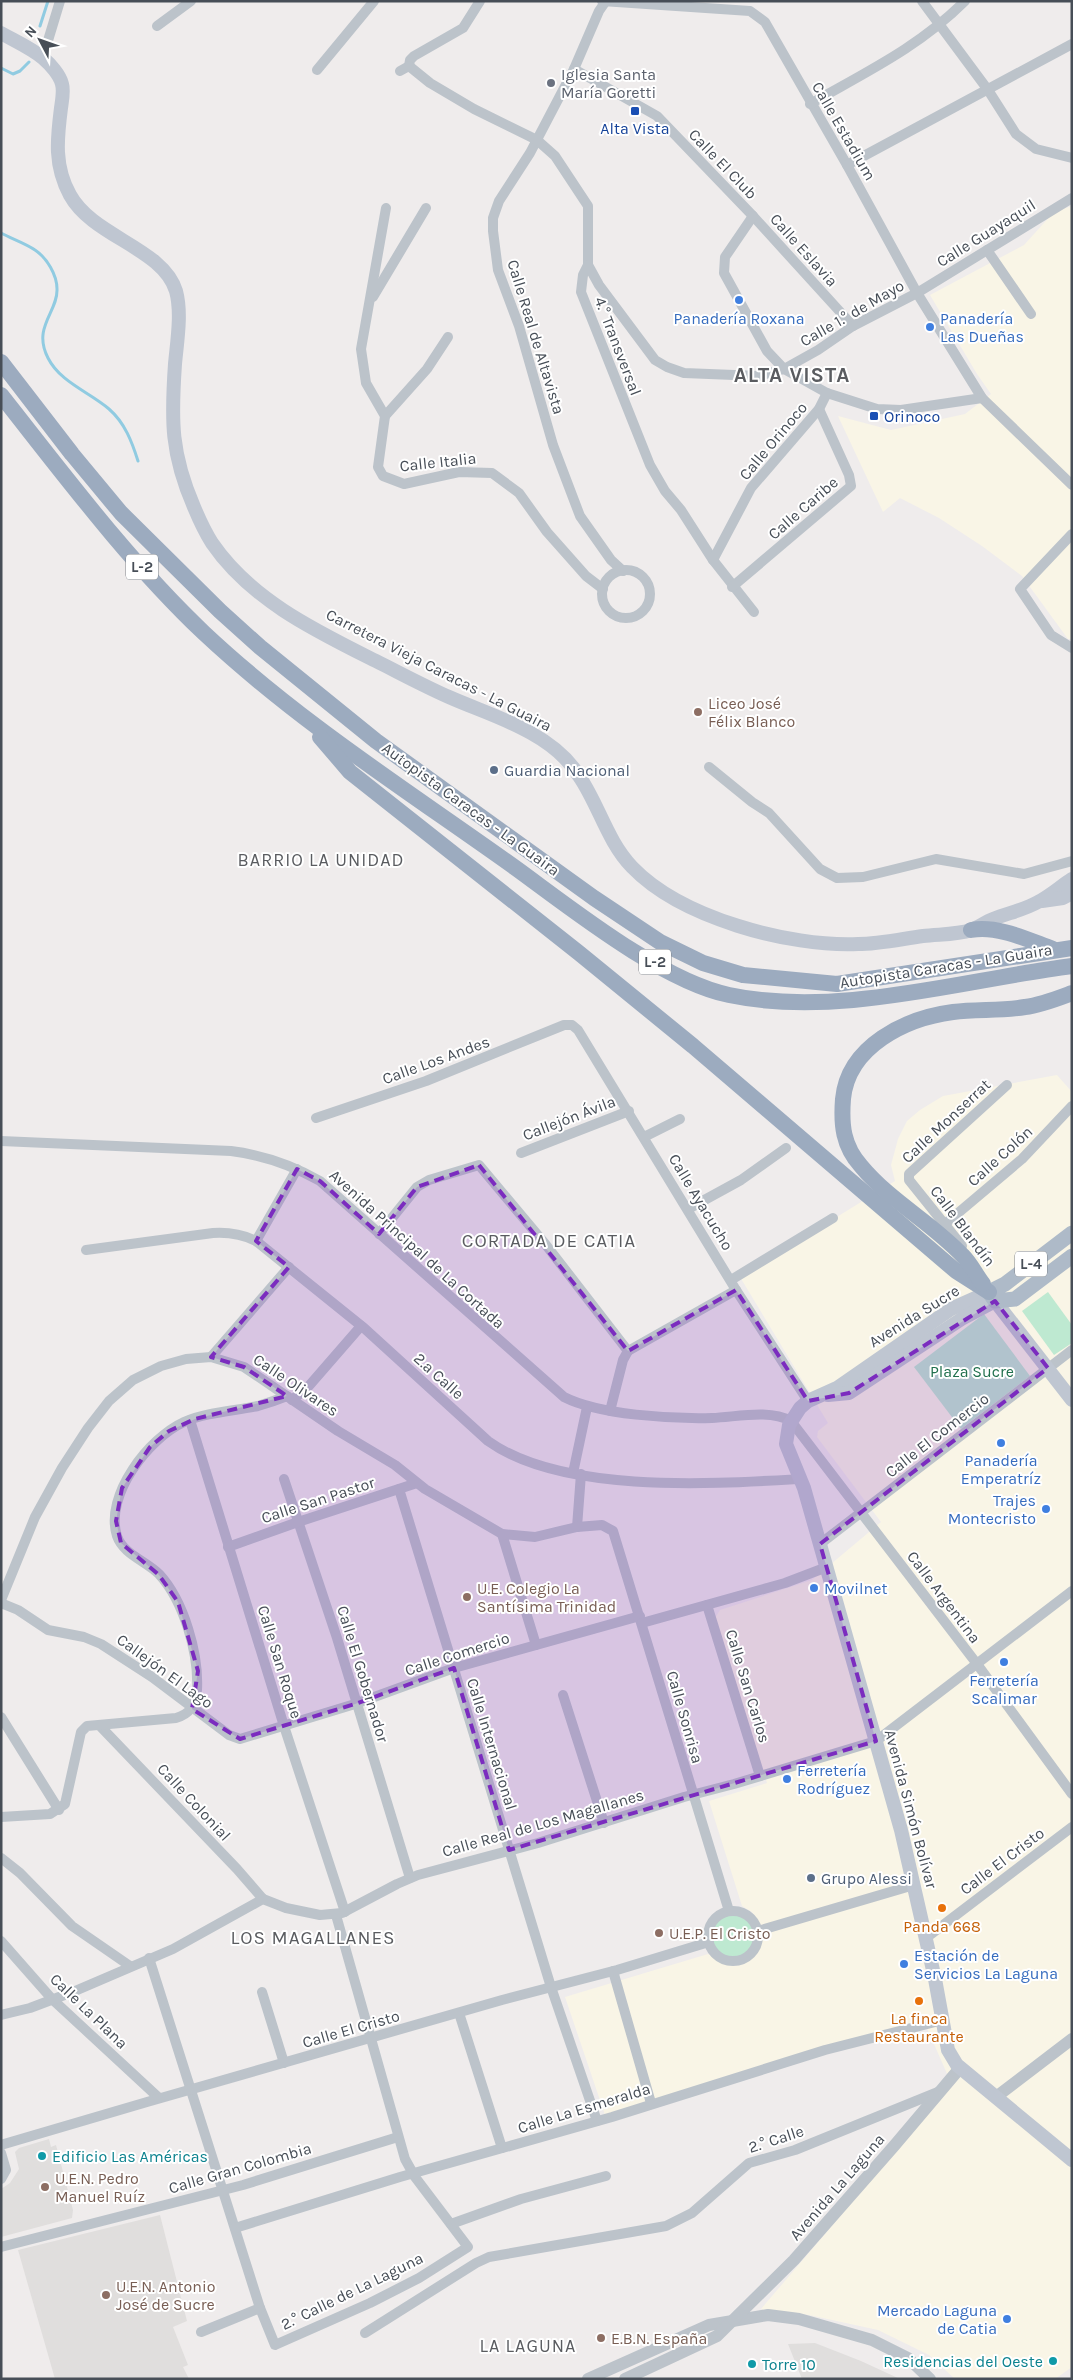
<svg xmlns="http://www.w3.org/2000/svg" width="1073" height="2380" font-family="Karla,sans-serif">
	<rect width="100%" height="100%" fill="#efecec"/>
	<g fill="#f9f5e6">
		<path d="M1072 206V639H1068L1022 576 982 546 939 518 900 498 883 512 838 416 891 430 965 414 991 394 977 374 930 295 1024 245 1054 212Z"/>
		<path d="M1057 1075 1072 1092V2367L1055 2379H955L929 2355 878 2330 809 2315 761 2309 952 2085 923 2019 755 2072 605 2115 565 1997 708 1954 725 1964 733 1966 743 1964 758 1951 762 1943 760 1924 752 1912 742 1906 709 1801 767 1783 715 1618 720 1610 812 1580 881 1522 817 1437 818 1431 828 1423 740 1277 895 1181 891 1165 898 1139 907 1121 920 1110 943 1096Z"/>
	</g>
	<g fill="#e0dedd">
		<path d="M49 2139 51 2147 56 2145 73 2210 72 2218 1 2237V2189L10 2183 19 2169 15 2152 19 2148Z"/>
		<path d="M160 2215 187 2321 173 2327 188 2365 183 2367 189 2379H55L18 2250Z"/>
		<path d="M815 2343 861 2361 900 2379H802L788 2344Z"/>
	</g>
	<g fill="#bee9d1">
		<path d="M1048 1292 1072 1325V1343L1054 1355 1022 1311Z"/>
		<path d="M984 1314 1030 1376 961 1429 914 1367Z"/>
		<circle cx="733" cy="1936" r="22"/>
	</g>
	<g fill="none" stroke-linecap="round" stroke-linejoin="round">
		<g stroke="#90cbe1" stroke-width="3">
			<path d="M40 26 48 1"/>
			<path d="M1 68 13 74 20 71 29 62"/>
			<path d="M1 233C12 239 25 243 35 250 47 258 57 275 57 289 58 312 32 327 48 358 60 382 89 392 109 409 125 423 132 442 138 461"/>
		</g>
		<g stroke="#bcc3ca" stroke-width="10">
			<path d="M602 1 750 11 765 22 847 165 917 293 982 398 1072 485"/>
			<path d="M606 1 599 11 574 69 530 153 499 201 493 218V231L498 270 519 326 553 445 580 516 611 560 623 571"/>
			<path d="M922 1 988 90 1016 134 1036 149 1072 158"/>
			<path d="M157 26 191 1"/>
			<path d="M43 57 60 1"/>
			<path d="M409 66 410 60 414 56 463 28 480 1"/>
			<path d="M574 69 657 116 753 216 853 326"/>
			<path d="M317 70 374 1"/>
			<path d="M400 71 409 66 430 83 474 109 537 140 555 156 588 206V265L583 275 581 292 650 465 665 491 681 510 713 560 754 612"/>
			<path d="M810 104C866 72 919 47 965 1"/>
			<path d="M847 165 1072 44"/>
			<path d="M386 208 361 349 366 383 385 416 378 467 383 476 404 484 459 472 492 473 519 493 547 532 586 576 603 589"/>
			<path d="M753 216 725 257 724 273 767 351 784 369 827 393 877 409 901 410 982 398"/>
			<path d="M987 250 1031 314"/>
			<path d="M588 265 599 285 655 360 667 367 684 373 759 376 784 369 818 350 853 326 917 293 1072 198"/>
			<path d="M373 297 426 208"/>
			<path d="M385 416 427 369 448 337"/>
			<path d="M1072 534 1020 589 1051 635 1072 648"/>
			<path d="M713 560 751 488 819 409 827 393"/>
			<circle cx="626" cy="594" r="24"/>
			<path d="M732 587 851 486 849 475 819 409"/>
			<path d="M709 767 752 802 769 813 820 869 837 878 863 877 936 859 1024 874 1072 861"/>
			<path d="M316 1118 426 1081 564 1025H572L578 1030 736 1290 808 1401"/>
			<path d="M644 1137 680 1119"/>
			<path d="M1 1141 231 1151C263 1155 292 1165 320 1181L564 1397C599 1415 672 1419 712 1418 737 1417 769 1409 791 1421L977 1664 1072 1794"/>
			<path d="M521 1153 629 1111"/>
			<path d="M688 1209 741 1180 786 1148"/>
			<path d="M945 1224 1022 1159 1072 1106"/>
			<path d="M379 1234 417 1187 429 1180 479 1165 546 1245 628 1351"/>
			<path d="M256 1241 297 1169"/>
			<path d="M962 1246 909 1180V1174L1007 1085"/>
			<path d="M86 1250 213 1233C229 1232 242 1234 256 1241L364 1328 488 1441C562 1494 712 1484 800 1479"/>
			<path d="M731 1280 833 1218"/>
			<path d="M211 1357 289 1267"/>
			<path d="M292 1400 308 1387 361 1326"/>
			<path d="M610 1411 623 1360 628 1351 736 1290"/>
			<path d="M190 1420 284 1726 345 1912"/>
			<path d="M573 1473 587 1407"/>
			<path d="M284 1479 337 1638 410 1878"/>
			<path d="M399 1489 551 1987 597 2121"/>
			<path d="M577 1527 581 1474"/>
			<path d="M502 1534 536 1645"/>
			<path d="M820 1544 1072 1350"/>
			<path d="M228 1547 298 1522 417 1483"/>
			<path d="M1 1600 35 1517 62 1468 88 1428 109 1401 133 1380 161 1366 186 1359 211 1357 244 1367 338 1431 395 1465 425 1489 502 1534 535 1537 577 1527 602 1525 613 1531 729 1911"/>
			<path d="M1 1603 18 1610 48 1630 84 1637 101 1644 152 1677 229 1735 240 1739 355 1704 454 1668 640 1616"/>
			<path d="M707 1605 760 1776"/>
			<path d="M642 1623 785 1583 827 1567"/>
			<path d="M563 1695 604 1823"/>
			<path d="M1 1717 59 1810"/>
			<path d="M101 1727 237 1869 263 1899"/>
			<path d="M1 1817 50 1814 65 1804 81 1732 87 1726 176 1718C190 1714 196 1705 197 1690 199 1654 184 1601 159 1574 146 1561 123 1554 117 1536 104 1495 149 1438 184 1422 207 1412 234 1411 258 1406 268 1403 277 1400 287 1396"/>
			<path d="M1 1858 20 1873 72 1926 130 1966"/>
			<circle cx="733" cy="1936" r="25"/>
			<path d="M758 1931 914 1885"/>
			<path d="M926 1938 1072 1827"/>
			<path d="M1 1941 52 1999 159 2098"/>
			<path d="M149 1958 260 2308 275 2345 370 2303 419 2278 468 2247 415 2177 405 2159 336 1915"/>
			<path d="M613 1971 651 2103"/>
			<path d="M262 1992 284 2063"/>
			<path d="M459 2013 502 2148"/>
			<path d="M1 2015 30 2008 75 1991 173 1949 263 1899 286 1908 320 1915 342 1913 397 1884 418 1875 538 1843 684 1797 734 1784 876 1741 1072 1591"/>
			<path d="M1 2145 147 2102 502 2000 617 1970 709 1942"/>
			<path d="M1 2153 6 2170 1 2179"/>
			<path d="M451 2224 521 2199 606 2176"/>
			<path d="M235 2228 400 2177 612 2117 825 2050 943 2020"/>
			<path d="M1 2247 243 2185 398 2137"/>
			<path d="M201 2332 260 2308"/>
			<path d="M365 2333 476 2263 489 2257 666 2226 692 2213 749 2163 795 2150 938 2092"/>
		</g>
		<g stroke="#bcc3ca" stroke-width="12">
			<path d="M996 2097 1072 2039"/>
			<path d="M588 2379 709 2325 768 2315 799 2319 872 2340 908 2358 930 2379"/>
			<path d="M625 2379 717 2336 794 2260 894 2146 960 2068"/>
		</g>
		<g stroke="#bfc6d1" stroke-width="14">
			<path d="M1 33C15 41 31 48 43 58 50 64 60 75 62 84 64 91 62 101 61 108 57 139 54 166 70 195 93 237 163 248 176 291 182 313 177 342 175 364 171 421 171 454 194 507 199 519 205 532 212 543 251 600 316 631 376 661 400 673 424 686 449 697 476 709 505 718 531 733 549 743 568 758 579 776 599 805 607 841 632 867 681 918 789 947 858 944 879 944 901 939 923 936 938 934 956 935 971 930 979 927 985 922 993 919 1008 913 1024 910 1038 902 1050 896 1061 886 1072 879"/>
			<path d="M1042 901 1063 898 1072 893"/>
			<path d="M989 1292 951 1309 837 1388 808 1401 800 1408 789 1425 786 1444 804 1488 901 1830 935 1979 948 2050 957 2065 1072 2160"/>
			<path d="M828 1395 849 1393 963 1318 995 1301 1072 1400"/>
		</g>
		<path stroke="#aebac8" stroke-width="15" d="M1072 1233 1005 1284 989 1292 995 1301 1015 1299 1072 1256"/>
		<g stroke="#9cabbf" stroke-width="16">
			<path d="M1 362 72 454 121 513 220 611 260 647 376 741 594 898 660 942 703 963 743 975 837 984 1072 948"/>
			<path d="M1 395C65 476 129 562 204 633 300 723 411 793 517 869 572 909 662 981 729 995 838 1018 962 980 1072 966"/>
			<path d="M320 737 350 772 579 953 693 1046 956 1271 989 1292"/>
			<path d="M971 930C998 925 1028 940 1053 949"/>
			<path d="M983 1284C976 1275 971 1264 963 1256 932 1223 890 1201 861 1166 843 1146 841 1125 843 1099 848 1046 906 1018 953 1012 977 1009 1001 1011 1025 1007 1041 1005 1056 999 1072 993"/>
		</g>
	</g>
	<path fill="#7b2cbf" fill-opacity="0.2" stroke="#7b2cbf" stroke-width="4" stroke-dasharray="10 6" stroke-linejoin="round" d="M479 1165 628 1351 736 1290 808 1401 849 1393 995 1301 1048 1368 820 1544 876 1741 509 1850 454 1668 355 1704 240 1739 192 1709 198 1671 178 1602 159 1575 121 1543 116 1521 122 1488 150 1447 169 1431 195 1419 287 1396 244 1367 211 1357 289 1267 256 1241 297 1169 320 1181 379 1234 417 1187Z"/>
	<circle fill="#6b7280" stroke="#fff" stroke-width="2" cx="551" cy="83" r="5"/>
	<g fill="#1a4fb4" stroke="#fff" stroke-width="2">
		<rect x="630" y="106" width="10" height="10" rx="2.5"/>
		<rect x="869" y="411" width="10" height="10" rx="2.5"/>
	</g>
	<g fill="#3f7fe0" stroke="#fff" stroke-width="2">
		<circle cx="739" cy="300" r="5"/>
		<circle cx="930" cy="327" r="5"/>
		<circle cx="1001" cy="1443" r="5"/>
		<circle cx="1046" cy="1509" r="5"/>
		<circle cx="814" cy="1588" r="5"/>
		<circle cx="1004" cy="1662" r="5"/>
		<circle cx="787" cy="1779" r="5"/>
		<circle cx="904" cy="1964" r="5"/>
		<circle cx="1007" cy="2319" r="5"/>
	</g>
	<g fill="#8d6e63" stroke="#fff" stroke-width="2">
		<circle cx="698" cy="712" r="5"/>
		<circle cx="467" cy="1597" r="5"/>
		<circle cx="659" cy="1933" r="5"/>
		<circle cx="45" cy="2187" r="5"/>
		<circle cx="106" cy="2295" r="5"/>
		<circle cx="601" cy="2338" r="5"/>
	</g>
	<g fill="#5c6f8a" stroke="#fff" stroke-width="2">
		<circle cx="494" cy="770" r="5"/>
		<circle cx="811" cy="1878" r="5"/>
	</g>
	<g fill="#e8710a" stroke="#fff" stroke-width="2">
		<circle cx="942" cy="1908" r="5"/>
		<circle cx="919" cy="2001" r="5"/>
	</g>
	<g fill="#0f9aa8" stroke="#fff" stroke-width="2">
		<circle cx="42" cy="2156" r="5"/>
		<circle cx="1053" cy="2361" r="5"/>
		<circle cx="752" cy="2364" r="5"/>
	</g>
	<g text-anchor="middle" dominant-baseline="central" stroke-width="4" stroke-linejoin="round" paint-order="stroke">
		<g fill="#fff" stroke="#7e8389" stroke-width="1">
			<rect x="126" y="554.5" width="32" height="25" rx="4"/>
			<rect x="639" y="949.5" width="32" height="25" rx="4"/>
			<rect x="1015" y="1251.5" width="32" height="25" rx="4"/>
		</g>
		<g font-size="15" font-weight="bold" fill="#474e57">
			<text x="142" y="567">L-2</text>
			<text x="655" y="962">L-2</text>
			<text x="1031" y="1264">L-4</text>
		</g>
		<g font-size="16" fill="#5b616d" stroke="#fff" text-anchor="start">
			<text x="561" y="74">Iglesia Santa<tspan x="561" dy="18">María Goretti</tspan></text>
		</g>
		<g font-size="16" fill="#164399" stroke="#fff">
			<text x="635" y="128">Alta Vista</text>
			<text x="884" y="416" text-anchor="start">Orinoco</text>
		</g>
		<g font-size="16" fill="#474e57" stroke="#fff">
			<text transform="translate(844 131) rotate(60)">Calle Estadium</text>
			<text transform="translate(723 164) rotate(46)">Calle El Club</text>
			<text transform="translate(986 233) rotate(-32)">Calle Guayaquil</text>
			<text transform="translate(804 250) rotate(48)">Calle Eslavia</text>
			<text transform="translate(852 313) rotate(-30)">Calle 1.° de Mayo</text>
			<text transform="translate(536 337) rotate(73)">Calle Real de Altavista</text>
			<text transform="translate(618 346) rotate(69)">4.° Transversal</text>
			<text transform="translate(773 441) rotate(-50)">Calle Orinoco</text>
			<text transform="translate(438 462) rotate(-6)">Calle Italia</text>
			<text transform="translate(803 508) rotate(-41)">Calle Caribe</text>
			<text transform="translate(439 670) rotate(27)">Carretera Vieja Caracas - La Guaira</text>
			<text transform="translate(471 809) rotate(36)">Autopista Caracas - La Guaira</text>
			<text transform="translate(946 966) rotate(-9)">Autopista Caracas - La Guaira</text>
			<text transform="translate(436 1060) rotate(-20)">Calle Los Andes</text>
			<text transform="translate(569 1118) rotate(-21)">Callejón Ávila</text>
			<text transform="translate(946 1121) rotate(-43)">Calle Monserrat</text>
			<text transform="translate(1000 1156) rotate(-42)">Calle Colón</text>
			<text transform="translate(701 1202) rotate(59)">Calle Ayacucho</text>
			<text transform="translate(963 1226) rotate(53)">Calle Blandín</text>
			<text transform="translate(417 1249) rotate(42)">Avenida Principal de La Cortada</text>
			<text transform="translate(914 1316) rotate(-32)">Avenida Sucre</text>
			<text transform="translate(439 1376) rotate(42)">2.ª Calle</text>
			<text transform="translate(296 1385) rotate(34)">Calle Olivares</text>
			<text transform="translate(937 1435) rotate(-38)">Calle El Comercio</text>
			<text transform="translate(318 1500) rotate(-18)">Calle San Pastor</text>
			<text transform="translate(944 1597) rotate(53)">Calle Argentina</text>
			<text transform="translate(457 1654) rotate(-18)">Calle Comercio</text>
			<text transform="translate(280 1662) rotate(73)">Calle San Roque</text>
			<text transform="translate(165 1671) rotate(36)">Callejón El Lago</text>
			<text transform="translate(363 1674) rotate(73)">Calle El Gobernador</text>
			<text transform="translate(748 1686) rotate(73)">Calle San Carlos</text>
			<text transform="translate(685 1717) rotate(74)">Calle Sonrisa</text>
			<text transform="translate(492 1744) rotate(73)">Calle Internacional</text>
			<text transform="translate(194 1802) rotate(47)">Calle Colonial</text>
			<text transform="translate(911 1809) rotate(75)">Avenida Simón Bolívar</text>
			<text transform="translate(543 1823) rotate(-16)">Calle Real de Los Magallanes</text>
			<text transform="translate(1002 1861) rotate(-37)">Calle El Cristo</text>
			<text transform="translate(89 2011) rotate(44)">Calle La Plana</text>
			<text transform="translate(351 2029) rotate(-16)">Calle El Cristo</text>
			<text transform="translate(584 2108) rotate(-17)">Calle La Esmeralda</text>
			<text transform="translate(776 2139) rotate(-18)">2.° Calle</text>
			<text transform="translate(240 2168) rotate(-16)">Calle Gran Colombia</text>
			<text transform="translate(837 2187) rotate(-49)">Avenida La Laguna</text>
			<text transform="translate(352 2291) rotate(-26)">2.° Calle de La Laguna</text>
		</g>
		<g font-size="16" fill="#366cbe" stroke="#fff" text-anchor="start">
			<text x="739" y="318" text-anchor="middle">Panadería Roxana</text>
			<text x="940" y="318">Panadería<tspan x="940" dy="18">Las Dueñas</tspan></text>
			<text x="1001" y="1460" text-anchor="middle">Panadería<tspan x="1001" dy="18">Emperatríz</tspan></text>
			<text x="1036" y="1500" text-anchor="end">Trajes<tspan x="1036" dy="18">Montecristo</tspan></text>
			<text x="824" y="1588">Movilnet</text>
			<text x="1004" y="1680" text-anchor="middle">Ferretería<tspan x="1004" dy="18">Scalimar</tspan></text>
			<text x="797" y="1770">Ferretería<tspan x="797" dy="18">Rodríguez</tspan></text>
			<text x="914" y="1955">Estación de<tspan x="914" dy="18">Servicios La Laguna</tspan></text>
			<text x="997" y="2310" text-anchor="end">Mercado Laguna<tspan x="997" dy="18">de Catia</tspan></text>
		</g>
		<g font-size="16" fill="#785e54" stroke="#fff" text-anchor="start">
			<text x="708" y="703">Liceo José<tspan x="708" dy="18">Félix Blanco</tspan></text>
			<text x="477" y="1588">U.E. Colegio La<tspan x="477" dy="18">Santísima Trinidad</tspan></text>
			<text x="669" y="1933">U.E.P. El Cristo</text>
			<text x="55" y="2178">U.E.N. Pedro<tspan x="55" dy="18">Manuel Ruíz</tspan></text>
			<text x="116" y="2286">U.E.N. Antonio<tspan x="116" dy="18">José de Sucre</tspan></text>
			<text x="611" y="2338">E.B.N. España</text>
		</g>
		<g font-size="16" fill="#4e5e75" stroke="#fff" text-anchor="start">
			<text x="504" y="770">Guardia Nacional</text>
			<text x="821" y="1878">Grupo Alessi</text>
		</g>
		<g font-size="16" fill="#20704d" stroke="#fff">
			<text x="972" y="1371">Plaza Sucre</text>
		</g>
		<g font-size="16" fill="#c56008" stroke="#fff">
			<text x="942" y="1926">Panda 668</text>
			<text x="919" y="2018">La finca<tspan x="919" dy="18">Restaurante</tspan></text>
		</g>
		<g font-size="16" fill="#0d838f" stroke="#fff" text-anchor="start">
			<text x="52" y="2156">Edificio Las Américas</text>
			<text x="1043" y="2361" text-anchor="end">Residencias del Oeste</text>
			<text x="762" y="2364">Torre 10</text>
		</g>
		<g font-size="18" letter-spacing="1" fill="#5a5c60" stroke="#fff">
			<text x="321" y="860">BARRIO LA UNIDAD</text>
			<text x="528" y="2346">LA LAGUNA</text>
		</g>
		<g font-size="19" letter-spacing="1" fill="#5a5c60" stroke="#fff">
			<text x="549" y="1241">CORTADA DE CATIA</text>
			<text x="313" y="1938">LOS MAGALLANES</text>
		</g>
		<g font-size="21" font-weight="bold" letter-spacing="1" fill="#5a5c60" stroke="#fff">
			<text x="792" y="375">ALTA VISTA</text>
		</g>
	</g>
	<rect width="1073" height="2380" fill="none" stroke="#474e57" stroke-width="5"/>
	<g transform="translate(40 40) rotate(311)" stroke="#ffffff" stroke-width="4" paint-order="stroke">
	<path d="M0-4L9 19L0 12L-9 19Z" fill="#474e57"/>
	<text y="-8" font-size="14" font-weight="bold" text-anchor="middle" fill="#474e57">N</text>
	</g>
</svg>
